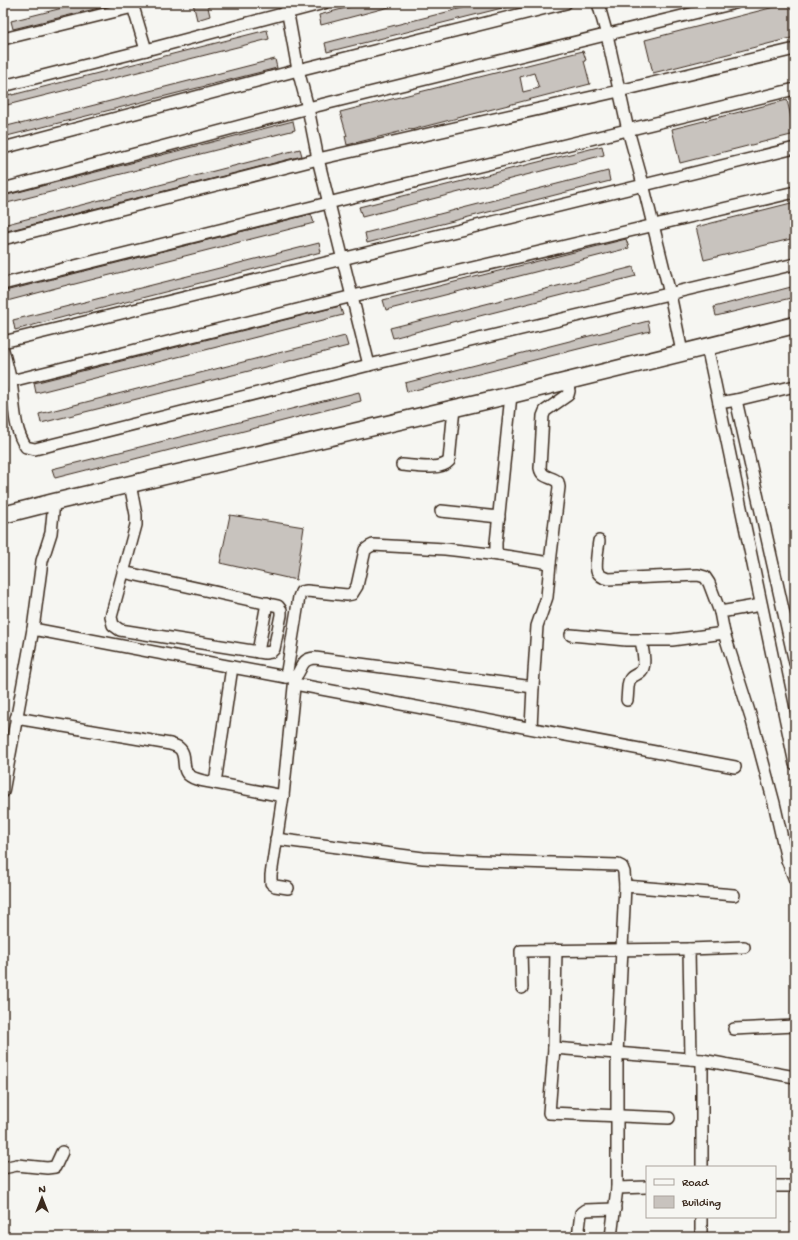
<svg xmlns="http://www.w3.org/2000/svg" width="798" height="1240" font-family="'Gochi Hand',sans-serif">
	<rect width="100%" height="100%" fill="#f6f6f2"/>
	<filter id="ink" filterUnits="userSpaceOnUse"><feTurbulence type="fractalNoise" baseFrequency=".025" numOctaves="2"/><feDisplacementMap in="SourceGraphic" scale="8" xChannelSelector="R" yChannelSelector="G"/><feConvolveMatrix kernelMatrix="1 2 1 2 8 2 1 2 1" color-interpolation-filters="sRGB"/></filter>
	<g filter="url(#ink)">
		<g fill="#c8c3be" stroke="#3b2a1e" fill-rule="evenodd">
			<path d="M82 3H110L111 5 13 29 11 21Z"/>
			<path d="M193 3H207L210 16 197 20Z"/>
			<path d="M365 3H393V6L321 25 319 15Z"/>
			<path d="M482 3H510V6L327 52 325 43Z"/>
			<path d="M790 3H795V37L653 73 645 40Z"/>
			<path d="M267 30 269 39 3 106V96L12 94V95Z"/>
			<path d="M583 51 586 60 584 61 590 84 411 130V129L347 145 345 136H347L340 112ZM534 73 539 88 523 92 520 77Z"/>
			<path d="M275 59 277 68 3 137V127L19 123 20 124Z"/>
			<path d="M787 100 795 134 680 163 672 129Z"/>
			<path d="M293 121 295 130 3 204V196Z"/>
			<path d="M602 146 604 155 362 217 359 207Z"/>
			<path d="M300 149 302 156 3 232V225Z"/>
			<path d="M608 171 610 181 367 243 365 233Z"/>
			<path d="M795 202V238L704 260 696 227Z"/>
			<path d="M311 214 314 223 71 285V284L7 301 5 291Z"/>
			<path d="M626 239 629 248 386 310 383 300Z"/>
			<path d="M319 243 321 252 79 314V313L15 330 13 320Z"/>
			<path d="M633 267 636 276 456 322V321L393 338 390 328Z"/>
			<path d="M795 286V297L716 316 714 307Z"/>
			<path d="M340 306 343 315 36 393 34 383Z"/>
			<path d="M648 321 650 331 407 392 405 383Z"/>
			<path d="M345 336 348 346 297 359 41 423 39 414Z"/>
			<path d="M359 392 361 401 119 463 118 462 55 478 52 469Z"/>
			<path d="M230 515 304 527 296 580 220 563Z"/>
		</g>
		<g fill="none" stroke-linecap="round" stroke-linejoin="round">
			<defs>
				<g id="street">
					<path d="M132 3 146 50"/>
					<path d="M286 3 298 70 308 108 318 159 369 365"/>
					<path d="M598 3 607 35 628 130 643 184 670 294 682 352"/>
					<path d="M3 39 133 7"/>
					<path d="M3 86 146 50 324 3"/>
					<path d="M3 148 298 70 566 3"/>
					<path d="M3 189 308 108 735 3"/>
					<path d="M3 239 318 159 619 91 795 49"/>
					<path d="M3 284 328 203 795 89"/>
					<path d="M3 342 795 148"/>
					<path d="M707 346 795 764"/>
					<path d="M3 350C6 361 9 372 11 383 15 404 13 429 26 447L35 449 369 365 795 264"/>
					<path d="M11 381 353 296 795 192"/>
					<path d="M736 400 795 663"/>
					<path d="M719 403 736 400 795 386"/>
					<path d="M402 465C415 466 440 471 449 461L454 408"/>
					<path d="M441 511 499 517"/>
					<path d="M599 541C598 548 595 565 597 571 599 575 604 578 608 579L698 575 705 577 709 583 720 612"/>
					<path d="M550 563 559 487 558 482C552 476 542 479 540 468L543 416 545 411 568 395 569 391 567 381"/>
					<path d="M123 572 278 606 281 610V615L274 649 271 652 265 653 120 630 113 625 111 617 136 525V515L130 484"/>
					<path d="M761 605 720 612 724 633 752 721 774 803 787 860 795 880"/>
					<path d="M33 629 232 667 286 677 296 676C303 667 301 659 315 658L533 687 537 626 547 597 550 563 499 555 496 550V543L511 395"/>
					<path d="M571 635 626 640H672L724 633"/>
					<path d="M258 652 267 603"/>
					<path d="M232 667 215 783 283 796"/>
					<path d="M286 677 299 597 301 592 307 591 347 595 352 594 357 586 365 550 369 547 373 545 445 549 499 555"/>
					<path d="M295 684 735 767"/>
					<path d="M627 700C628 694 627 682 631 678 635 674 641 674 643 668 646 660 642 648 641 640"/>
					<path d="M16 718 170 744C173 745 177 746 179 748 188 755 180 770 190 776 197 781 207 781 215 783"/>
					<path d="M531 728 533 687"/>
					<path d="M3 792 33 629 42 561 51 533 54 502"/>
					<path d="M276 839 423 858 482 861 618 865 622 867 624 872 625 886 617 1054V1188L611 1237"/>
					<path d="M625 886 734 895"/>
					<path d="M288 888 275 886 271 883V875L283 796 295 677"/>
					<path d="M556 950 554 1048 549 1113 669 1118"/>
					<path d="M522 988 521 951 689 949"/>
					<path d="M734 1029 795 1026"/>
					<path d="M554 1048 702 1060 795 1077"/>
					<path d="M691 1059 689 949 744 947"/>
					<path d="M702 1060V1167"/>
					<path d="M3 1168 17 1165 47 1168 55 1167 62 1152"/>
					<path d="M775 1186H795"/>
					<path d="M617 1188 647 1187"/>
					<path d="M578 1237 581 1213 585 1210 615 1209"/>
					<path d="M701 1237V1217"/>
				</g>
				<path id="secondary" d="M3 515 54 502 511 395 795 325"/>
			</defs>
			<use href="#street" stroke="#3b2a1e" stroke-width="14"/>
			<use href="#secondary" stroke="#3b2a1e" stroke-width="19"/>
			<use href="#street" stroke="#f6f6f2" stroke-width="11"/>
			<use href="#secondary" stroke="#f6f6f2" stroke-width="16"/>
		</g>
	</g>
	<rect width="798" height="1240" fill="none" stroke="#f6f6f2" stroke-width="16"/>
	<rect x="8" y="8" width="782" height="1224" fill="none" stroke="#3b2a1e" stroke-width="1.5" filter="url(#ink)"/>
	<rect x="646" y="1166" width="130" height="52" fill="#f6f6f2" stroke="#aba49d"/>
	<rect x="654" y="1179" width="20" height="6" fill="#f6f6f2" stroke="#aba49d"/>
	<text x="682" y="1186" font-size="12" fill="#3b2a1e">Road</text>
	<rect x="654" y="1196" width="20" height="12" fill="#c8c3be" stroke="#aba49d"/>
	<text x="682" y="1206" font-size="12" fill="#3b2a1e">Building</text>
	<g transform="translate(42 1198)" stroke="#f6f6f2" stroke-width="3" paint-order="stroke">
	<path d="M0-3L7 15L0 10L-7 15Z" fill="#3b2a1e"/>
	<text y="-6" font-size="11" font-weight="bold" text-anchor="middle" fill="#3b2a1e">N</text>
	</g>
</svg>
